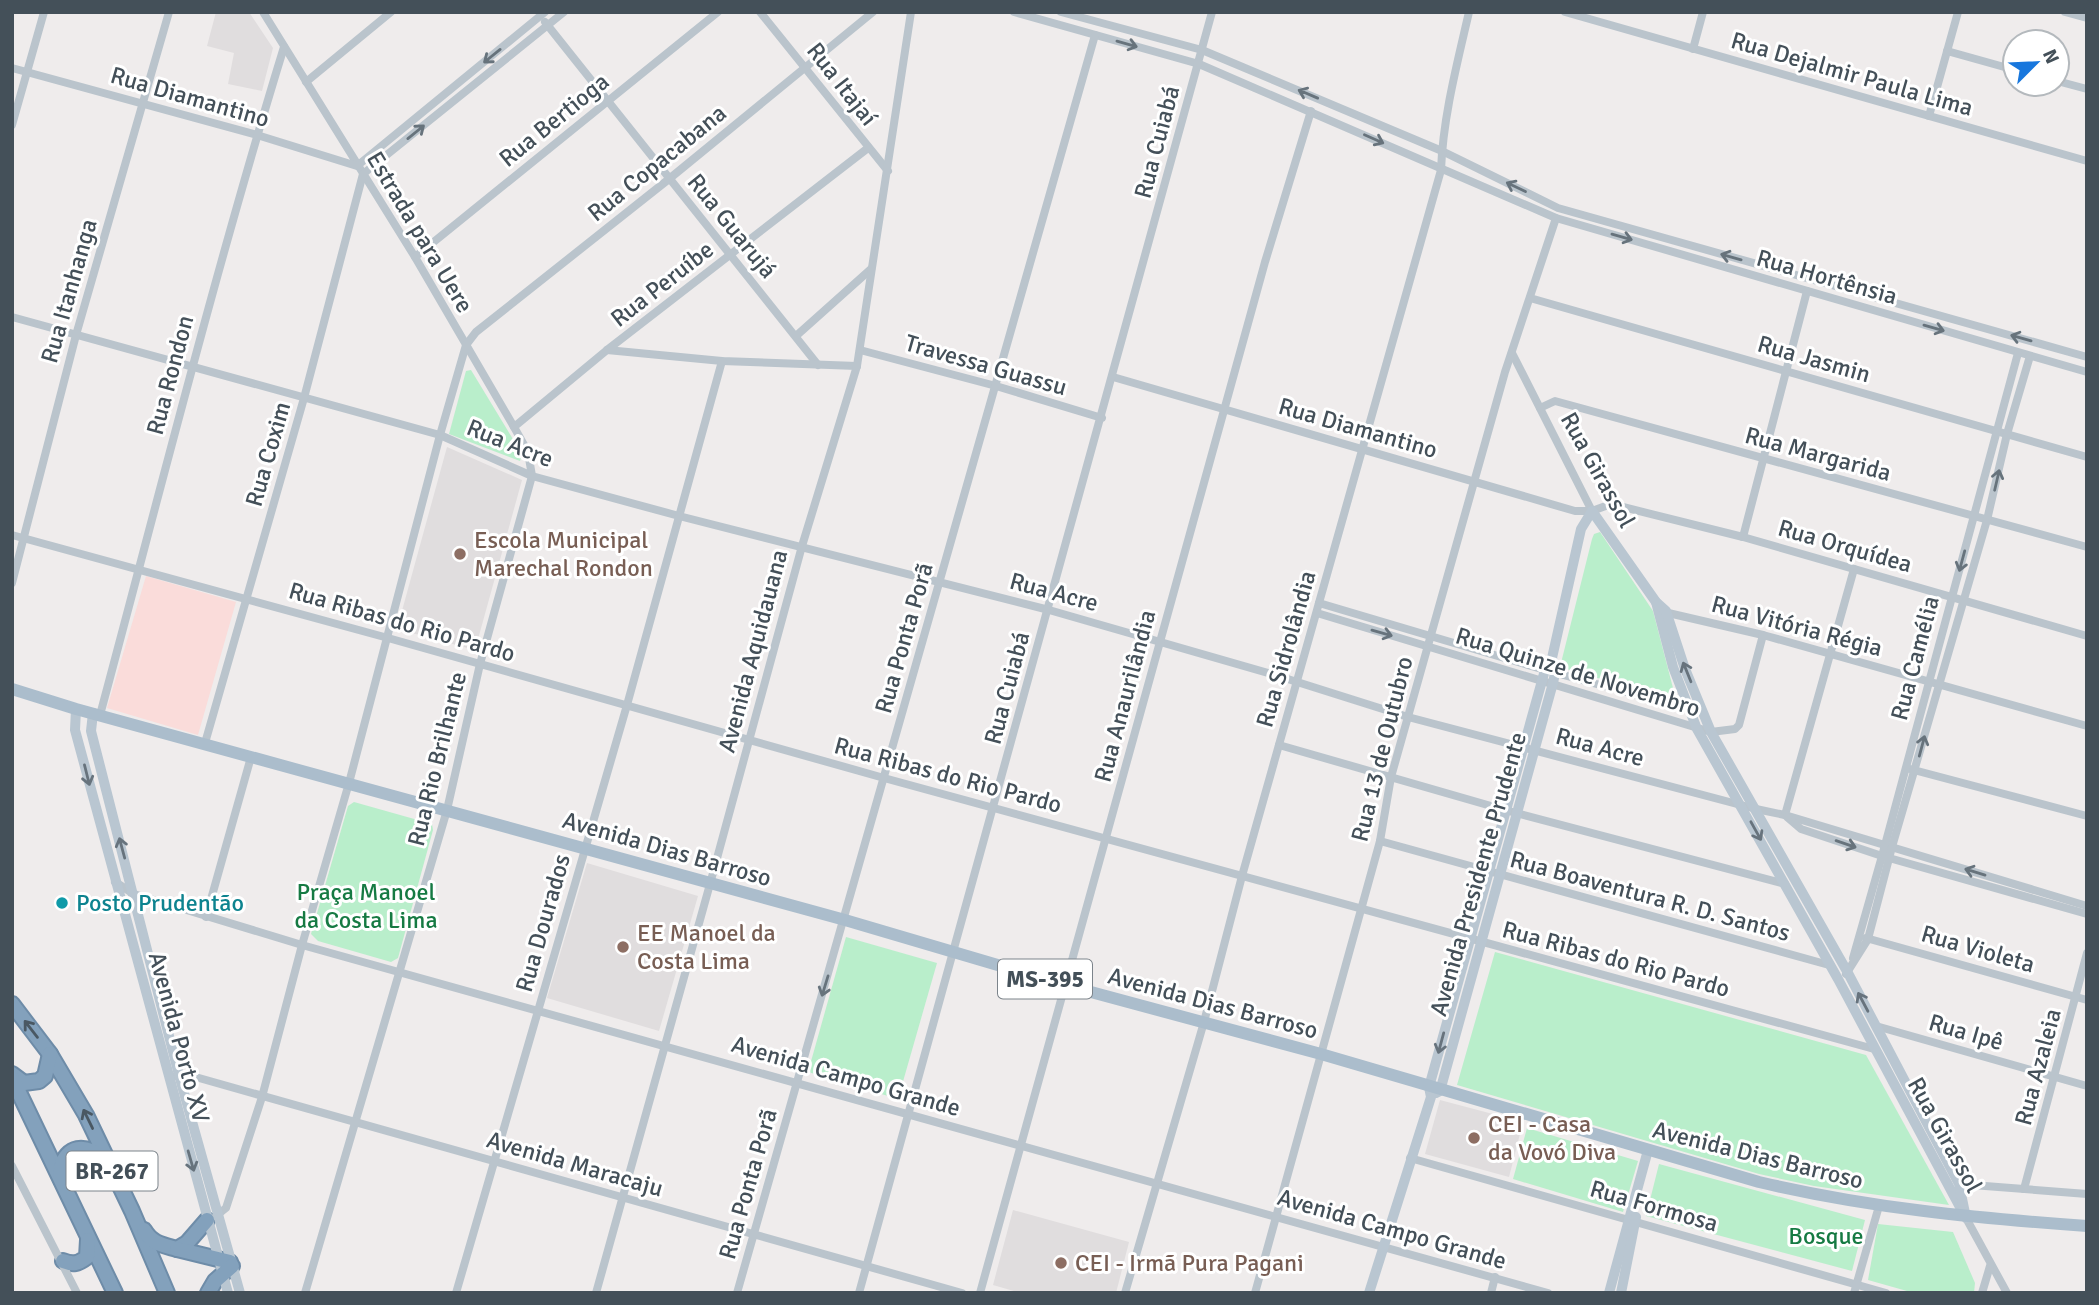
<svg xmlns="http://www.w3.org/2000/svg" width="2099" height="1305" font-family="Signika,sans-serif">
	<rect width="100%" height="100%" fill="#efecec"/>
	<g fill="#e0ddde">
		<path d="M216 12H249L273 48 262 91 228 84 234 53 207 46Z"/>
		<path d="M447 447 522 480 475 650 397 629Z"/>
		<path d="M587 863 698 896 659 1031 547 998Z"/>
		<path d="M1440 1100 1523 1122 1509 1177 1425 1154Z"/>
		<path d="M1013 1210 1129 1242 1116 1293H1021L993 1285Z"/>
	</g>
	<path fill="#fadcda" d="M146 576 236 602 198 735 107 708Z"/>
	<g fill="#b9eecb">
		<path d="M471 370 522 454 520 461 449 434 466 371Z"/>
		<path d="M1600 532 1653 611 1673 688 1669 694 1663 697 1560 667 1592 539 1594 534Z"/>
		<path d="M354 802 432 824 433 830 398 958 391 962 318 941 311 934 348 806Z"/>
		<path d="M846 937 937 963 898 1099 808 1072Z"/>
		<path d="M1495 952 1866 1055 1949 1205 1814 1186 1759 1174 1457 1085Z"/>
		<path d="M1527 1128 1638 1161 1623 1212 1513 1179Z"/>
		<path d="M1659 1164 1865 1220 1852 1271 1646 1216Z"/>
		<path d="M1878 1224 1953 1232 1975 1283 1974 1293H1914L1868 1280Z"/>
	</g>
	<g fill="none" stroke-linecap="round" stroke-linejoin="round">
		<defs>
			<g id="highway">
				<path d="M12 1004 50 1054 86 1115 132 1211 167 1293"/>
				<path d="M12 1074 24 1083 39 1081 45 1076 50 1054"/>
				<path d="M12 1078 115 1293"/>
				<path d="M61 1179C58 1161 71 1142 91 1151 97 1153 101 1157 106 1160"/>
				<path d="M144 1230C152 1244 163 1245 177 1249L187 1243 207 1220"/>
				<path d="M177 1249 230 1262"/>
				<path d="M63 1261C73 1265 78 1264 87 1257L88 1240"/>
				<path d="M208 1293 215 1281 232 1266"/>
			</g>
		</defs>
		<use href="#highway" stroke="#6e8ca8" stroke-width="18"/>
		<g stroke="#bac4cc" stroke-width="8">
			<path d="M263 12 415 257 514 427 528 452 532 476 480 664 447 810 305 1293"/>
			<path d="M760 12 888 171"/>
			<path d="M1014 12 1199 64 1556 218 2087 372"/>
			<path d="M1061 12 1202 50 1442 151 1558 208 2087 357"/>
			<path d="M1565 12 2087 161"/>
			<path d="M2065 12 2087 18"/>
			<path d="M545 22 818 365"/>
			<path d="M1693 49 1703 12"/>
			<path d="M1947 51 2015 70"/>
			<path d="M12 68 257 135 357 166 545 12"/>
			<path d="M2057 81 2087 89"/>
			<path d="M306 82 391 12"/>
			<path d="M1929 116 1958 12"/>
			<path d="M12 125 44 12"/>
			<path d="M415 257 718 12"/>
			<path d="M1530 298 2087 457"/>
			<path d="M12 317 440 435 532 476 679 516 1049 610 1275 675 1408 717 1756 809 1785 815 2087 906"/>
			<path d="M796 336 871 269"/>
			<path d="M607 350 722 361 857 366"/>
			<path d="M860 350 996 386 1102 418"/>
			<path d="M1512 353 1592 511"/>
			<path d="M1113 377 1575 511H1592L1611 504 1743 537 2087 636"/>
			<path d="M1540 408 1555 401 2087 547"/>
			<path d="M514 427 607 350 868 148"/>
			<path d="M12 535 388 638 884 778 1874 1049"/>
			<path d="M1743 537 1807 291"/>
			<path d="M12 583 76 335 169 12"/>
			<path d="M1319 603 1545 670 1692 710"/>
			<path d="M1664 612 1763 635 2087 726"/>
			<path d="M1317 613 1711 732 1735 729 1739 725 1763 635"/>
			<path d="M100 715C160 492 216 268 284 47"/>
			<path d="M205 743 304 398 363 174 564 12"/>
			<path d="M1279 745 1505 810 1785 884"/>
			<path d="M1910 769 2087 816"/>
			<path d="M1785 815 1854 569"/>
			<path d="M1787 817 1801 829 1882 856 2087 914"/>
			<path d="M1380 841 1829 965"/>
			<path d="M115 882 134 894 302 945 1548 1293"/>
			<path d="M206 917 251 757"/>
			<path d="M1866 938 2087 1000"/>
			<path d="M1853 958 1882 856 2018 353"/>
			<path d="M1846 974 1868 939 1892 847 1987 520 2007 434 2030 356"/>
			<path d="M1876 1026 2087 1086"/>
			<path d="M176 1076H192L962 1293"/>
			<path d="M1410 1158 1886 1293"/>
			<path d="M12 1166 77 1293"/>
			<path d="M1959 1184 2087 1194"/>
			<path d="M2024 1189 2087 953"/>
			<path d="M216 1216 226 1208 262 1097 302 945 349 783 440 435 466 345 476 332 669 179 873 12"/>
			<path d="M1966 1218 2007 1293"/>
			<path d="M456 1293 627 705 722 361"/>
			<path d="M596 1293 710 884 802 546 857 366 911 12"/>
			<path d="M737 1293 1095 35"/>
			<path d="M859 1293 1212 12"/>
			<path d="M980 1293 1265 262 1311 111"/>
			<path d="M1125 1293 1204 1022 1242 876 1441 170C1443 117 1457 64 1469 12"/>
			<path d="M1255 1293 1380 841 1391 777 1505 372 1556 218"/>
			<path d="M1491 1293 1495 1277"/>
			<path d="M1854 1293 1879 1206"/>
			<path d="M1982 1293 1990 1266"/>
		</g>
		<g stroke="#b9c6d1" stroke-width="10">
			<path d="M1656 602 1673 667 1697 729 1838 979 1961 1209"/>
			<path d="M76 709 75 730 94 800 228 1293"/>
			<path d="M93 713 91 731 179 1075 240 1293"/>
			<path d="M1436 1093 1440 1091 1553 683 1555 673 1552 658"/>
			<path d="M1369 1293 1431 1097 1429 1087 1545 670 1552 658 1581 529 1592 511 1656 602 1666 611 1685 669 1711 732 1848 973 1959 1184 1966 1218"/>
			<path d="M1609 1293 1648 1150"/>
			<path d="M1621 1293 1636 1217"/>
		</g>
		<path stroke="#abbdcc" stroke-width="12" d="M12 689 76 709 845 920 1065 985 1321 1054 1759 1182C1870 1208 1974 1218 2087 1226"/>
		<use href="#highway" stroke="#83a1bc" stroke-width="14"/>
	</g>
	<defs><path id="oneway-shaft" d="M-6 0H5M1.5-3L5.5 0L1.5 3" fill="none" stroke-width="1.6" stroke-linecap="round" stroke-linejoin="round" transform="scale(1.75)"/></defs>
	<g stroke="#67737c">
		<use href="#oneway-shaft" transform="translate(1127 44) rotate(16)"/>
		<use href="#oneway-shaft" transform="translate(492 56) rotate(141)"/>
		<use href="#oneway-shaft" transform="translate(1308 94) rotate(-157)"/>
		<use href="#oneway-shaft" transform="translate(416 132) rotate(-39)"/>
		<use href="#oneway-shaft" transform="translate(1374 139) rotate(24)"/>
		<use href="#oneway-shaft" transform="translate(1516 187) rotate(-154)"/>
		<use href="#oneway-shaft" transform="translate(1622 237) rotate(16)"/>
		<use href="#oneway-shaft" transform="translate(1731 257) rotate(-164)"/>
		<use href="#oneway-shaft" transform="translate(1934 328) rotate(16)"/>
		<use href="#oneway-shaft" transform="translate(2021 338) rotate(-164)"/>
		<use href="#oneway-shaft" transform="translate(1997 480) rotate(-77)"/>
		<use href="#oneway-shaft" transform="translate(1962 561) rotate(105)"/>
		<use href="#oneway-shaft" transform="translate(1382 633) rotate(16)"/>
		<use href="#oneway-shaft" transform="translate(1922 746) rotate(-75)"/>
		<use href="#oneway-shaft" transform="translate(1846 844) rotate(19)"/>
		<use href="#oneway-shaft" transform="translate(1975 872) rotate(-163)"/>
		<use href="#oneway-shaft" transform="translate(825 986) rotate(107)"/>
	</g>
	<g stroke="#67737d">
		<use href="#oneway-shaft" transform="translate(1687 672) rotate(-112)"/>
		<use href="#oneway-shaft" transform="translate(87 775) rotate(76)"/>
		<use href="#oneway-shaft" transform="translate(1756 831) rotate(61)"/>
		<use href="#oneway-shaft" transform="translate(122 848) rotate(-105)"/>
		<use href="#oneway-shaft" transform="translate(1863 1002) rotate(-118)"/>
		<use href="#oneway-shaft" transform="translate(1441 1043) rotate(105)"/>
		<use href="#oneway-shaft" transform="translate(191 1161) rotate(74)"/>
	</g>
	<g stroke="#4a5863">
		<use href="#oneway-shaft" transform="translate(31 1029) rotate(-128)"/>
		<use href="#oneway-shaft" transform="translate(88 1119) rotate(-116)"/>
	</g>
	<g fill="#8d6e63" stroke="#fff" stroke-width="2.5">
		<circle cx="460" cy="554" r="7"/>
		<circle cx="623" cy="947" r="7"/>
		<circle cx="1474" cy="1138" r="7"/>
		<circle cx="1061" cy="1263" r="7"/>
	</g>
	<circle fill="#0f9aa8" stroke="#fff" stroke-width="2.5" cx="62" cy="903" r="7"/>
	<g text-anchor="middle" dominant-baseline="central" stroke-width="6" stroke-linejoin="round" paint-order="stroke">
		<g fill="#fff" stroke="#7c848b" stroke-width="2">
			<rect x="998" y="959.5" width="94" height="39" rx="5"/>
			<rect x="66.5" y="1151.5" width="91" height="39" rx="5"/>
		</g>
		<g font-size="23" font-weight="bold" fill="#445059">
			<text x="1045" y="979">MS-395</text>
			<text x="112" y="1171">BR-267</text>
		</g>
		<g font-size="24" fill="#445059" stroke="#fff">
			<text transform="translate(1852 74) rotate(16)">Rua Dejalmir Paula Lima</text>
			<text transform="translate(842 84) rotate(52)">Rua Itajaí</text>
			<text transform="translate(190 97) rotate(16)">Rua Diamantino</text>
			<text transform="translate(554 120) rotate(-39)">Rua Bertioga</text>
			<text transform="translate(1157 142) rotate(-75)">Rua Cuiabá</text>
			<text transform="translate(657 163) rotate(-39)">Rua Copacabana</text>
			<text transform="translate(732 226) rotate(51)">Rua Guarujá</text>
			<text transform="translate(420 232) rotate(59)">Estrada para Uere</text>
			<text transform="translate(1827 277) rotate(16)">Rua Hortênsia</text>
			<text transform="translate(662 284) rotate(-38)">Rua Peruíbe</text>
			<text transform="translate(69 291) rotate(-74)">Rua Itanhanga</text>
			<text transform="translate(1814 359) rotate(16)">Rua Jasmin</text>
			<text transform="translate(986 365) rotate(16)">Travessa Guassu</text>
			<text transform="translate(170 375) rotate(-75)">Rua Rondon</text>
			<text transform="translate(1358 428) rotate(16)">Rua Diamantino</text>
			<text transform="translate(510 443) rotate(22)">Rua Acre</text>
			<text transform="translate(268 454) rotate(-74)">Rua Coxim</text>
			<text transform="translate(1818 454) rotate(15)">Rua Margarida</text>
			<text transform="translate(1598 470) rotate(61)">Rua Girassol</text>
			<text transform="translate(1845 546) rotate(16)">Rua Orquídea</text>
			<text transform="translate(1054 592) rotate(15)">Rua Acre</text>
			<text transform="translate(402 622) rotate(16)">Rua Ribas do Rio Pardo</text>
			<text transform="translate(1797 626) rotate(15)">Rua Vitória Régia</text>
			<text transform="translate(904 638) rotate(-74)">Rua Ponta Porã</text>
			<text transform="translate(1286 649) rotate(-74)">Rua Sidrolândia</text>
			<text transform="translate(753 651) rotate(-75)">Avenida Aquidauana</text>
			<text transform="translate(1915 658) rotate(-75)">Rua Camélia</text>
			<text transform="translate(1578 672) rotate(17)">Rua Quinze de Novembro</text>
			<text transform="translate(1007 688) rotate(-75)">Rua Cuiabá</text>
			<text transform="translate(1125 696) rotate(-75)">Rua Anaurilândia</text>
			<text transform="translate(1600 747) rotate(15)">Rua Acre</text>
			<text transform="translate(1382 749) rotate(-76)">Rua 13 de Outubro</text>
			<text transform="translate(437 759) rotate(-76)">Rua Rio Brilhante</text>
			<text transform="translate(948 775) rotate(15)">Rua Ribas do Rio Pardo</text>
			<text transform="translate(667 849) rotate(16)">Avenida Dias Barroso</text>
			<text transform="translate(1478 874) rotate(-74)">Avenida Presidente Prudente</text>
			<text transform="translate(1650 896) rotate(15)">Rua Boaventura R. D. Santos</text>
			<text transform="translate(543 923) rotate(-74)">Rua Dourados</text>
			<text transform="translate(1978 949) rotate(16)">Rua Violeta</text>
			<text transform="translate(1616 959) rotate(15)">Rua Ribas do Rio Pardo</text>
			<text transform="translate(1213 1003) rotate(15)">Avenida Dias Barroso</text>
			<text transform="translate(1966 1032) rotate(16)">Rua Ipê</text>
			<text transform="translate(179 1037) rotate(75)">Avenida Porto XV</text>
			<text transform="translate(2038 1067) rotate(-75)">Rua Azaleia</text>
			<text transform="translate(846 1076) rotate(16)">Avenida Campo Grande</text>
			<text transform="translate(1945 1135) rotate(61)">Rua Girassol</text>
			<text transform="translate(1758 1155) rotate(14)">Avenida Dias Barroso</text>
			<text transform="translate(575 1164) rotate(16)">Avenida Maracaju</text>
			<text transform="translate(748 1184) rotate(-74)">Rua Ponta Porã</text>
			<text transform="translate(1654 1206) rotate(16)">Rua Formosa</text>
			<text transform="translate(1392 1229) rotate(16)">Avenida Campo Grande</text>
		</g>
		<g font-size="24" fill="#785e54" stroke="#fff" text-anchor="start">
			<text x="474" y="540">Escola Municipal<tspan x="474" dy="28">Marechal Rondon</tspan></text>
			<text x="637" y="933">EE Manoel da<tspan x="637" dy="28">Costa Lima</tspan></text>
			<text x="1488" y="1124">CEI - Casa<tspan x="1488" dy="28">da Vovó Diva</tspan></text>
			<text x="1075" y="1263">CEI - Irmã Pura Pagani</text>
		</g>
		<g font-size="24" fill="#167a43" stroke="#fff">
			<text x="366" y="892">Praça Manoel<tspan x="366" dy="28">da Costa Lima</tspan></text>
			<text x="1826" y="1236">Bosque</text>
		</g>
		<g font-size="24" fill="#0d838f" stroke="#fff" text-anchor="start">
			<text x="76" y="903">Posto Prudentão</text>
		</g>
	</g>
	<rect width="2099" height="1305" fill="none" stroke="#445059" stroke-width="28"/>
	<g transform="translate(2036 63) rotate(66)"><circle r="33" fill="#ffffff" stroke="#b4b9bd" stroke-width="2"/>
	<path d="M0-5L12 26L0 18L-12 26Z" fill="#1877dd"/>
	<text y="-10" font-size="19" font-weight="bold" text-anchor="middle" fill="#445059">N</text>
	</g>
</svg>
